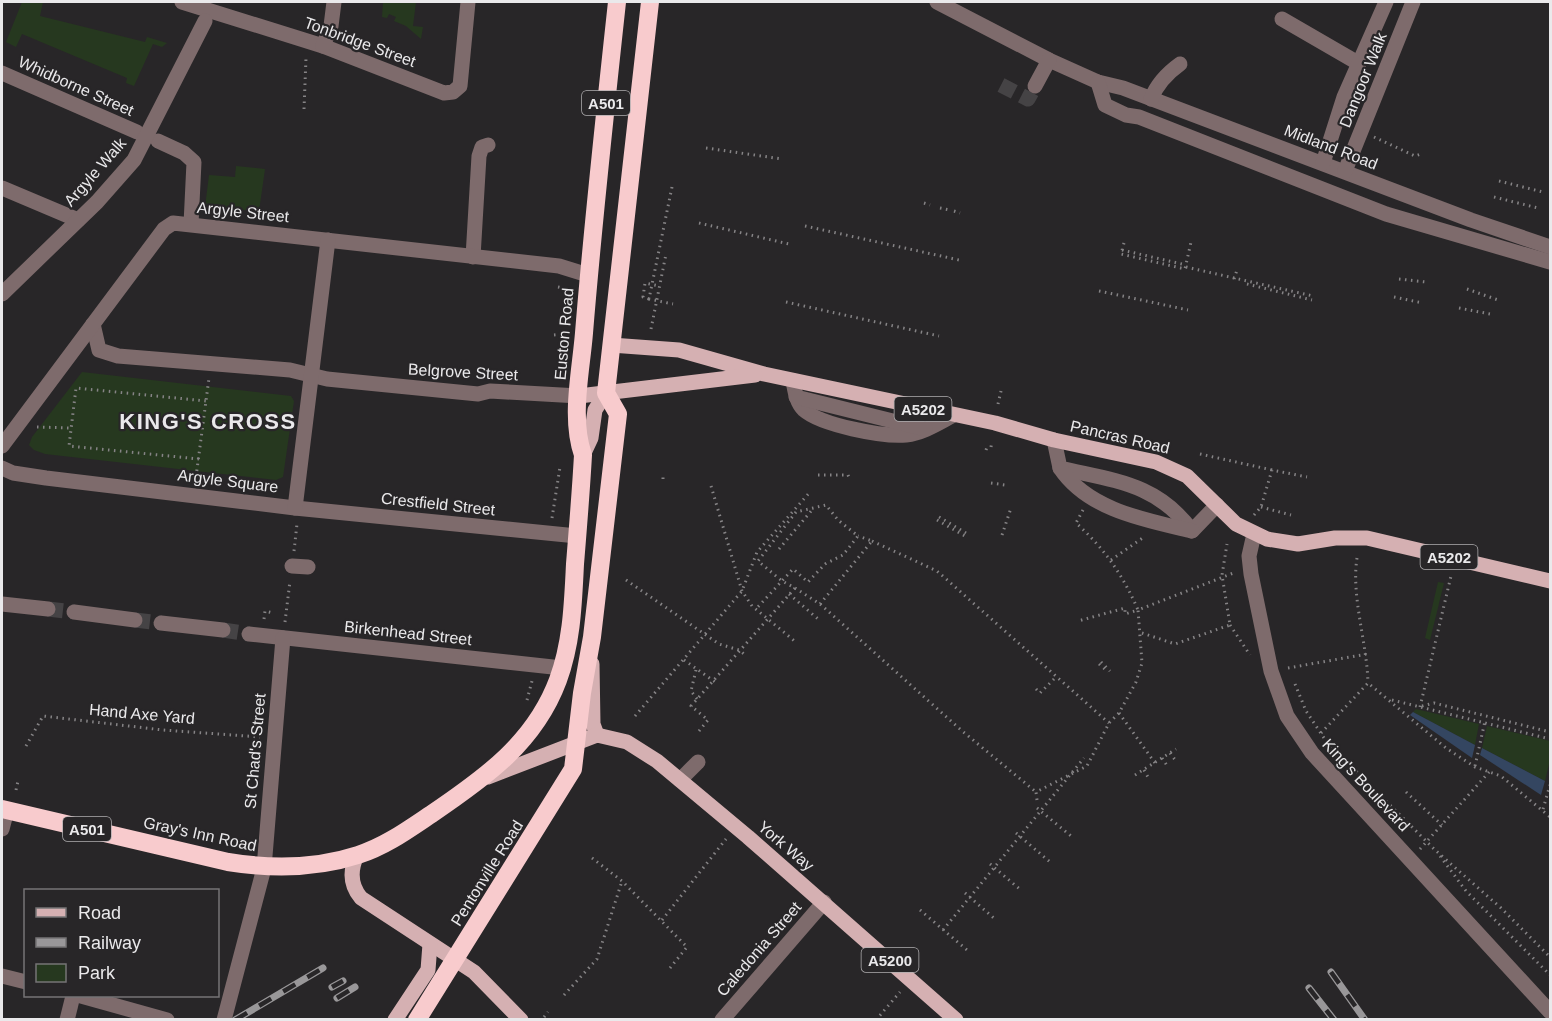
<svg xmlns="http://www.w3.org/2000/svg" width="1552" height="1021" font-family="Arial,sans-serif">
	<rect width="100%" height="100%" fill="#282628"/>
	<g fill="#26381f">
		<path d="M22 2H43L40 16 145 42 147 37 167 43 162 47 153 44 134 86 126 83 127 78 22 34 16 47 6 42Z"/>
		<path d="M383 2H416L413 26 423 27 421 39 406 26 394 21 396 17 389 14 387 18 382 17Z"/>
		<path d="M236 166 265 169 259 211 205 207 209 175 235 177Z"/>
		<path d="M82 372 291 396 294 401 283 477 276 480 45 454 34 450 29 445 32 437Z"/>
		<path d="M1438 582 1444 583 1430 640 1425 638Z"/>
		<path d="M1416 709 1479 724 1475 745 1413 712Z"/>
		<path d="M1487 726 1550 741V760L1545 781 1482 748Z"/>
	</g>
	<g fill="#344661">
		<path d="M1413 712 1475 745 1472 758 1410 715Z"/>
		<path d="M1482 748 1545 781 1541 795 1480 755Z"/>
	</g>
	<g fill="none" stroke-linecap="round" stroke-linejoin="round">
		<g stroke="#454345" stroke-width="15" stroke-dasharray="15 8" stroke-linecap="butt">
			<path d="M1001 85 1028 99 1035 86"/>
			<path d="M48 609 74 612"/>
			<path d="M135 620 161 623"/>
			<path d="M223 630 249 634"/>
		</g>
		<g stroke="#868486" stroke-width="3" stroke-dasharray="1.5 4.5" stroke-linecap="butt">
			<path d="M304 109 306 58"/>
			<path d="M1374 137 1415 156 1421 154"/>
			<path d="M706 148 782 159"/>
			<path d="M1499 181 1543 192"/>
			<path d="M672 187 649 299 673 304"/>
			<path d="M1494 197 1538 208"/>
			<path d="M924 203 930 205"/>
			<path d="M940 208 950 210"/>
			<path d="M954 211 960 213"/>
			<path d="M699 223 789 244"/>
			<path d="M805 226 959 260"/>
			<path d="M1124 243 1121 254 1185 269 1191 242"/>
			<path d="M1122 250 1186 265"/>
			<path d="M1186 267 1313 296"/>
			<path d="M1234 279 1237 270"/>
			<path d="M1399 279 1426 282"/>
			<path d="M1247 284 1312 300"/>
			<path d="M558 287 563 288"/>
			<path d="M1467 289 1498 300"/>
			<path d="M1099 291 1188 310"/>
			<path d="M1394 297 1423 303"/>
			<path d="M649 299 643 297 645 283 659 286"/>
			<path d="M786 302 939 336"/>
			<path d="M1459 308 1490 314"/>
			<path d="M651 329 666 254"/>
			<path d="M554 335 564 334V338"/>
			<path d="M998 404 1001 391"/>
			<path d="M37 427 71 428"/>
			<path d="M991 447 992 441"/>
			<path d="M986 450 987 447"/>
			<path d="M1200 454 1272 470"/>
			<path d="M199 459 69 446 76 388 206 401"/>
			<path d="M818 475H848L850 480"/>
			<path d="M196 477 209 378"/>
			<path d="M663 479V474"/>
			<path d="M991 483 1005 485"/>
			<path d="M711 486 742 591 752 606 797 643"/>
			<path d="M1261 507 1291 515"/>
			<path d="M1083 510 1076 523C1104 548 1123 575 1138 610L1236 572"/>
			<path d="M1254 515 1261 507 1272 470 1307 477"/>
			<path d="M939 517 966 533"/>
			<path d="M552 518 560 467"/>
			<path d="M937 520 965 536"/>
			<path d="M1002 535 1011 508"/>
			<path d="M872 541 937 571 1109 723"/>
			<path d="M779 549 812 510"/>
			<path d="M294 551 297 524"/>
			<path d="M1357 558C1351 596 1367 643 1368 683"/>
			<path d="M1111 560 1144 537"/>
			<path d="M626 580 719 644 739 650 744 654"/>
			<path d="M795 588 820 604 961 730 1036 792"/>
			<path d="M789 594 818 619"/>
			<path d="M820 604 872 541 858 536"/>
			<path d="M264 619 265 611 273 613"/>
			<path d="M285 622 290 581"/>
			<path d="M1230 625 1250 655"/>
			<path d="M1142 633 1175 644 1230 625 1222 575 1227 544"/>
			<path d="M684 660 718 684"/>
			<path d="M1101 662 1110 671"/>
			<path d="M1099 664 1108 672"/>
			<path d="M1288 668 1367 654"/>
			<path d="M696 670 691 691 697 699"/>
			<path d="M1295 684 1306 711 1326 741 1435 850 1501 908 1550 957"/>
			<path d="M1036 689 1040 693 1056 677"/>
			<path d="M527 700 532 681"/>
			<path d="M1392 700 1550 739"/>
			<path d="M1422 706 1434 703 1550 732"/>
			<path d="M1420 707 1451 576"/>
			<path d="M1119 713 1155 763"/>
			<path d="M635 716 742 591 757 552 810 492"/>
			<path d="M699 731 708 720 691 706 795 588 782 581 758 561 796 512 826 505 838 520 858 536 843 555 825 564 808 582 793 569 756 609"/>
			<path d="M1321 733 1368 683 1446 748 1475 767 1501 776 1550 817"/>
			<path d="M26 746 43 716 163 730 260 737"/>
			<path d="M1170 753 1176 761"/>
			<path d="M1162 758 1168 767"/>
			<path d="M1475 766 1485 721"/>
			<path d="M1144 770 1149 779"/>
			<path d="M1135 775 1176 749"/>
			<path d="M16 790 18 781"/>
			<path d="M1406 792 1442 825"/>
			<path d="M1037 800 1036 792 1087 766 1109 723 1119 713 1136 682 1142 663 1138 610 1125 614V608L1078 621"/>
			<path d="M1037 808 1071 836"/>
			<path d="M1543 809 1550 785"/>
			<path d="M1016 833 1050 862"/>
			<path d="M1420 849 1490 771"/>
			<path d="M1440 856 1466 891 1550 975"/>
			<path d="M592 858 622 881 687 947 670 968"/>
			<path d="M990 864 1022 891"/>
			<path d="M965 893 996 920"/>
			<path d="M920 910 967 950"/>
			<path d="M662 920 726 839"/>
			<path d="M943 930 1084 758"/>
			<path d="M564 995 597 959 622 881"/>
			<path d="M544 1017 548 1012"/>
			<path d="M876 1020 900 992"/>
		</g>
		<g stroke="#7e6b6c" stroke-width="15">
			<path d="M182 2 323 46 444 93 453 92 460 86 468 2"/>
			<path d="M937 2 1049 60 1098 82 1123 88 1471 220 1550 247"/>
			<path d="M1282 19 1358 63"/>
			<path d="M323 46 331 26 334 2"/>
			<path d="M2 73 137 132"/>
			<path d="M1098 82 1105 105 1126 115 1139 117 1386 214 1550 262"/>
			<path d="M1035 86 1049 60"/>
			<path d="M1151 99C1157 84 1166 74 1180 64"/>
			<path d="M158 141 184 153 194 162 191 224"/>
			<path d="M1323 163 1344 97 1386 2"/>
			<path d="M1345 171 1413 2"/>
			<path d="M2 188 78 220"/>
			<path d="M473 257 479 156 482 147 488 145"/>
			<path d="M2 294 97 202 134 160 205 21"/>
			<path d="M93 324 99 350 118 356 290 370 327 379 478 394 490 391 579 396"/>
			<path d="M793 381C795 391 796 402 804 410 821 425 882 437 906 435 923 433 937 424 952 416"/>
			<path d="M796 397 925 429"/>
			<path d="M1054 440 1060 468C1114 481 1157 483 1192 531L1217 505"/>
			<path d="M2 446 164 229 173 223 559 266 588 275"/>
			<path d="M2 468 13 473 46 478 295 508 577 536"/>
			<path d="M1060 468C1088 510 1145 520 1192 531"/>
			<path d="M295 508 328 240"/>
			<path d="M1254 534 1249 556 1251 574 1271 671 1287 716 1312 753 1550 1012"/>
			<path d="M292 566 308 567"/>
			<path d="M2 604 48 609"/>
			<path d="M74 612 135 620"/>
			<path d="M161 623 223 630"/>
			<path d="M249 634 562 668"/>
			<path d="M680 780 698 762"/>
			<path d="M2 829 7 810"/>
			<path d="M2 976 26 982"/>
			<path d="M81 996 167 1020"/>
			<path d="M67 1020 73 996"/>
			<path d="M224 1020 264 868 283 638"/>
			<path d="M722 1020 824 902"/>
		</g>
		<g stroke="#d5b0b2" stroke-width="15">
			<path d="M611 345 679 350 764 374 995 423 1054 440 1156 462 1187 476 1236 524 1267 539 1298 544 1335 538H1367L1550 581"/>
			<path d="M579 396 755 375"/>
			<path d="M583 455 591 438 595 410 606 393"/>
			<path d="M592 664 593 724 597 735"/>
			<path d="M488 777 597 735 627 742 657 761 748 837 956 1020"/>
			<path d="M357 855C350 870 350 885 361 898L474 972 521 1020"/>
			<path d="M395 1020 428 970 430 944"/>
		</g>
		<g stroke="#f8cbcd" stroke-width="18">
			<path d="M2 809 228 862C272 869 315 869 358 855 386 846 409 829 433 813 486 777 535 742 558 680 572 642 573 603 575 564 578 527 581 491 583 455 570 418 581 371 584 333 593 222 605 112 617 2"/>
			<path d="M417 1020 573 769 582 693 592 637 618 414 606 393 650 2"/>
		</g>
		<defs>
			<g id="rail">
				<path d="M1331 972 1365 1020"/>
				<path d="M332 987 343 981"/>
				<path d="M1309 988 1334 1020"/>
				<path d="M337 998 355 987"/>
				<path d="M235 1020 323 968"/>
			</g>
		</defs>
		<use href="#rail" stroke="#999799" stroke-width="7"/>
		<use href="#rail" stroke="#282628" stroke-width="4.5" stroke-dasharray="14" stroke-linecap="butt"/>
	</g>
	<g text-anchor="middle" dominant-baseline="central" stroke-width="4.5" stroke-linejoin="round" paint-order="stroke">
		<g fill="#282628" stroke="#b0aeb0" stroke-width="1.5">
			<rect x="582" y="91" width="48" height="24" rx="4.5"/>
			<rect x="894.5" y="397" width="57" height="24" rx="4.5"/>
			<rect x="1420.5" y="545" width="57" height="24" rx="4.5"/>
			<rect x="63" y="817" width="48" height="24" rx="4.5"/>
			<rect x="861.5" y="948" width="57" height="24" rx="4.5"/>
		</g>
		<g font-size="15" font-weight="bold" fill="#eae9eb">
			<text x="606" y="103">A501</text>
			<text x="923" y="409">A5202</text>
			<text x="1449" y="557">A5202</text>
			<text x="87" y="829">A501</text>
			<text x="890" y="960">A5200</text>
		</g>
		<g font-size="16" fill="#eae9eb" stroke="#282628">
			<text transform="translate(360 42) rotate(20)">Tonbridge Street</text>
			<text transform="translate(1363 80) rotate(-68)">Dangoor Walk</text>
			<text transform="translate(76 86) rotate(24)">Whidborne Street</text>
			<text transform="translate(1331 147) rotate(21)">Midland Road</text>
			<text transform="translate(95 172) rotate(-49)">Argyle Walk</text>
			<text transform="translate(243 212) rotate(6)">Argyle Street</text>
			<text transform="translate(564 334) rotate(-85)">Euston Road</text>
			<text transform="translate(463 372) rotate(3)">Belgrove Street</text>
			<text transform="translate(1120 437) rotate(13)">Pancras Road</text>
			<text transform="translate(228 481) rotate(7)">Argyle Square</text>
			<text transform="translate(438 504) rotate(6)">Crestfield Street</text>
			<text transform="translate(408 633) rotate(6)">Birkenhead Street</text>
			<text transform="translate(142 714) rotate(5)">Hand Axe Yard</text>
			<text transform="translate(255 751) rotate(-85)">St Chad's Street</text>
			<text transform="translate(1366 785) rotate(47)">King's Boulevard</text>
			<text transform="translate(200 834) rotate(12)">Gray's Inn Road</text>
			<text transform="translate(786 846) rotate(40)">York Way</text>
			<text transform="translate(487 873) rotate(-58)">Pentonville Road</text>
			<text transform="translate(759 949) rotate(-49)">Caledonia Street</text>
		</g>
		<g font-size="22" font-weight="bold" letter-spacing="1.5" fill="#eae9eb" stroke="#282628">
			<text x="208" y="421">KING'S CROSS</text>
		</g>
	</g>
	<rect width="1552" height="1021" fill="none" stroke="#eae9eb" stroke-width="6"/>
	<rect x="24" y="889" width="195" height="108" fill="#282628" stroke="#767476" stroke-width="1.5"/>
	<rect x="36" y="908" width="30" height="9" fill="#d5b0b2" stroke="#767476" stroke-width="1.5"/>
	<text x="78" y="919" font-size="18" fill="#eae9eb">Road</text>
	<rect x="36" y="938" width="30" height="9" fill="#999799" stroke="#767476" stroke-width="1.5"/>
	<text x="78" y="949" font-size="18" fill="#eae9eb">Railway</text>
	<rect x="36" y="964" width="30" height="18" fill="#26381f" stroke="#767476" stroke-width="1.5"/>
	<text x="78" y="979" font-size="18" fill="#eae9eb">Park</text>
</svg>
